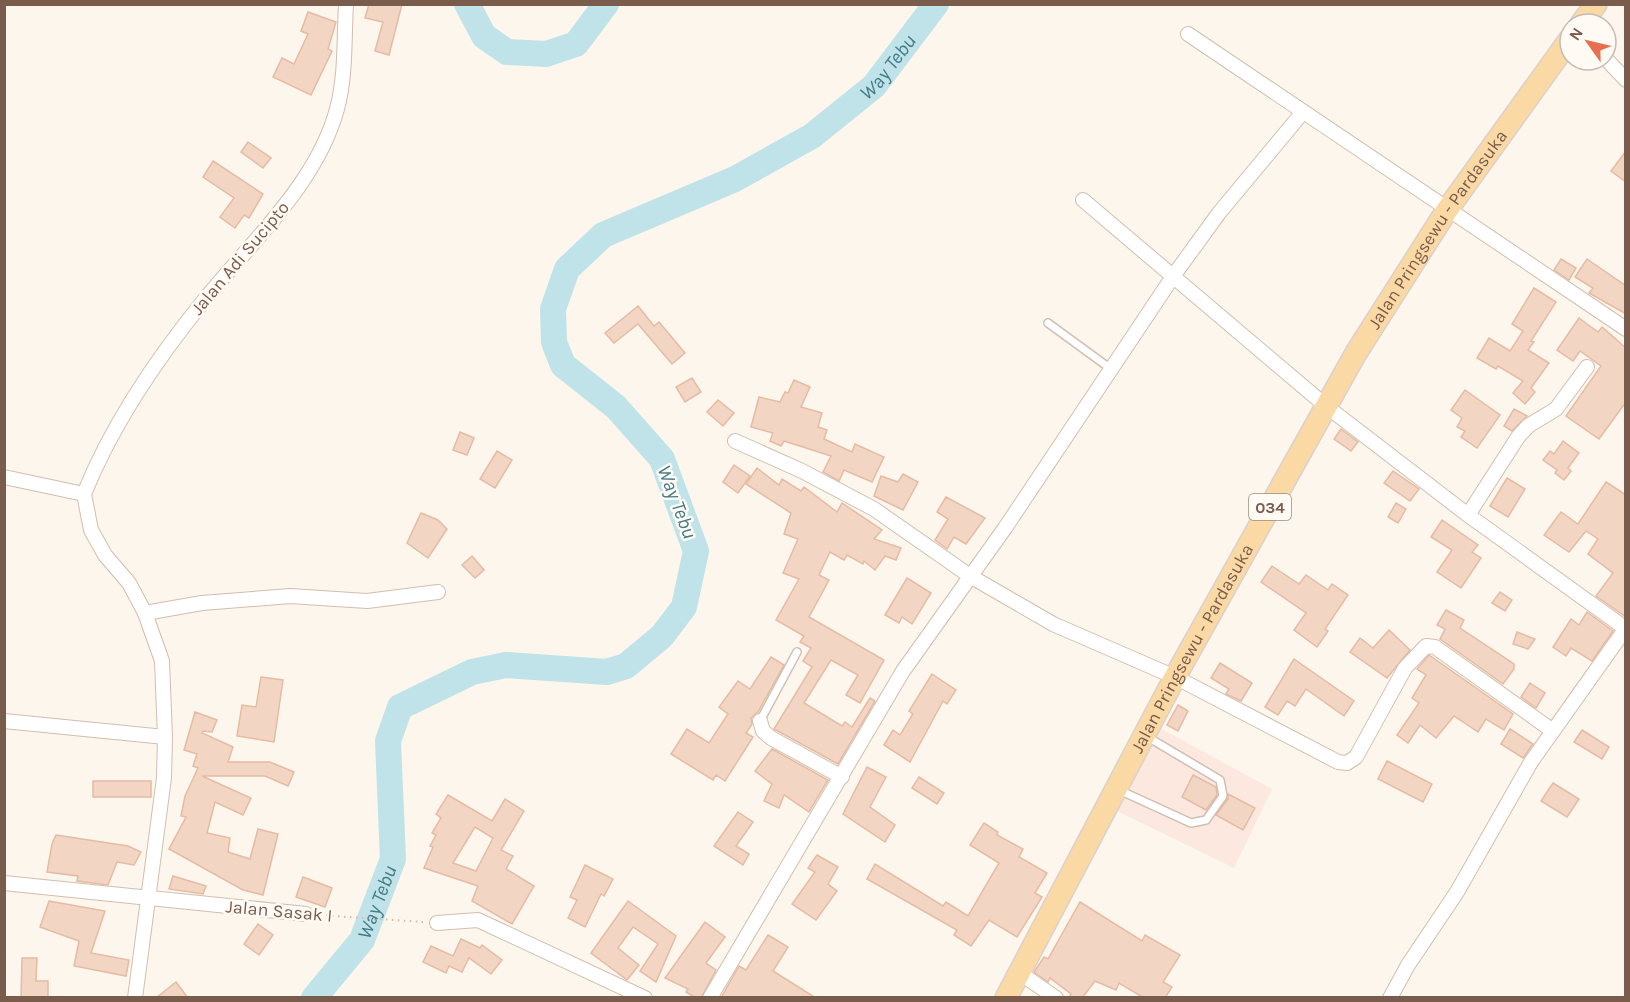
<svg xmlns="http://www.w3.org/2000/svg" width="1630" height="1002" font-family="Karla,sans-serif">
	<rect width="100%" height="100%" fill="#fdf6ec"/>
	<path fill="#fde8e0" d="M1160 728 1272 789 1234 868 1115 810Z"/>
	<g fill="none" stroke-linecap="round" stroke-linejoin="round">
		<g stroke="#bfe3e8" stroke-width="26">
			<path d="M467 4 484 36 507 52 546 54 576 44 606 4"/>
			<path id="s1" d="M314 998 362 940 393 859 388 741 400 707 472 672 506 665 607 672 626 666 662 636 684 607 696 551 662 459 616 407 563 365 554 342 553 309 567 269 603 235 735 179 812 136 874 86 936 4"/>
		</g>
	</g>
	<g fill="#f3d5c3" stroke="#e6bba3" stroke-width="1.5" fill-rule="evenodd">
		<path d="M369 4H402L389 55 375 51 383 22 365 18Z"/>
		<path d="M308 12 336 22 328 49 332 51 311 95 273 77 282 58 294 64 308 34 301 31Z"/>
		<path d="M248 142 271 158 263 168 241 152Z"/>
		<path d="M1626 151V182L1611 171Z"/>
		<path d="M213 161 263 194 249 218 244 215 235 228 220 217 234 198 203 177Z"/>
		<path d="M1561 259 1576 268 1569 280 1554 270Z"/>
		<path d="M1587 259 1626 286V314L1589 293 1593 288 1575 277Z"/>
		<path d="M1534 288 1556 302 1531 341 1534 342 1528 350 1549 363 1531 388 1535 392 1525 404 1513 393 1523 381 1498 366 1496 369 1477 358 1489 338 1510 351 1523 331 1512 324Z"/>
		<path d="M638 306 654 326 659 322 685 353 672 364 638 324 614 343 605 333Z"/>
		<path d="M1579 318 1598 332 1602 327 1626 348V402L1599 439 1566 416 1601 366 1580 351 1573 361 1557 350Z"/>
		<path d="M692 378 701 392 685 402 676 387Z"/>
		<path d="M794 380 810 387 801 407 822 413 818 427 827 430 824 439 852 452 855 444 884 457 872 482 844 470 839 481 823 472 831 456 784 441 781 446 770 441 773 433 751 427 759 397 780 402 785 392 788 393Z"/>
		<path d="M1465 390 1500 415 1477 448 1461 437 1465 431 1457 427 1462 418 1451 410Z"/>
		<path d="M718 400 734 413 723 426 707 412Z"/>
		<path d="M1514 409 1527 416 1512 431 1504 426Z"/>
		<path d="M1341 429 1358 442 1351 451 1334 439Z"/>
		<path d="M460 432 474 438 467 455 453 450Z"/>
		<path d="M1563 441 1579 453 1568 468 1571 471 1564 480 1555 473 1557 470 1543 460 1550 451 1554 454Z"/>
		<path d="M497 451 512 460 495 488 480 479Z"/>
		<path d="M734 465 750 476 738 493 723 482Z"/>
		<path d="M757 468 779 485 782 479 801 491 804 487 837 512 842 503 882 530 874 539 901 548 896 560 885 556 875 570 864 561 863 564 847 555 844 560 830 552 819 575 829 580 809 617 884 660 860 703 846 695 858 675 831 660 804 703 842 726 845 722 852 727 870 698 875 701 838 764 774 729 812 667 803 661 811 648 800 642 804 636 776 620 799 579 783 573 798 539 784 534 791 513 746 484Z"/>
		<path d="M1393 471 1419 489 1410 501 1384 483Z"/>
		<path d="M903 474 918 482 903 510 874 496 881 476 898 482Z"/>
		<path d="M1507 478 1525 489 1508 517 1490 506Z"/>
		<path d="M1606 482 1626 495V617L1596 596 1613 573 1588 554 1598 539 1586 531 1569 552 1544 535 1561 512 1578 524Z"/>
		<path d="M946 497 985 518 966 544 954 537 947 549 935 540 948 519 937 512Z"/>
		<path d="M1396 503 1406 509 1398 523 1388 517Z"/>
		<path d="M421 513 438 520 447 529 428 558 407 543Z"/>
		<path d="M1442 520 1478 545 1472 552 1481 558 1461 588 1437 572 1452 550 1431 537Z"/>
		<path d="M472 556 484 570 475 578 462 565Z"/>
		<path d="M1272 566 1299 584 1306 575 1328 590 1332 584 1348 595 1325 629 1328 631 1317 647 1294 630 1306 613 1261 582Z"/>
		<path d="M907 578 931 593 912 624 902 617 899 623 885 615Z"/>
		<path d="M1500 592 1512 600 1505 611 1492 603Z"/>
		<path d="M1446 610 1464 620 1460 628 1514 664V669L1503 684 1440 639 1445 629 1437 625Z"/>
		<path d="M1587 612 1613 631 1592 661 1571 648 1566 656 1553 647 1571 619 1579 625Z"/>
		<path d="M1389 630 1410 650 1387 678 1350 652 1360 638 1373 648Z"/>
		<path d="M1517 632 1535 639 1528 649 1513 644Z"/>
		<path d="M1429 655 1513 714 1504 730 1486 719 1478 732 1454 716 1436 738 1420 725 1408 743 1397 735 1419 703 1412 698 1426 675 1417 669Z"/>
		<path d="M771 657 784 665 758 712 751 718 752 724 746 733 753 737 725 781 716 775 713 780 671 754 687 729 709 743 728 714 719 707 738 681 750 689Z"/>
		<path d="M1294 659 1354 701 1344 716 1306 689 1295 706 1287 701 1278 715 1265 707Z"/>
		<path d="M1220 663 1252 683 1241 701 1226 694 1229 689 1211 678Z"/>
		<path d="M932 674 956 690 947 704 943 701 910 762 884 745 893 730 900 735 913 714 909 711Z"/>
		<path d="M261 677 283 680 274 742 237 736 242 705 256 707Z"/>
		<path d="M1530 683 1545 693 1536 708 1521 697Z"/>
		<path d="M1178 705 1188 711 1178 731 1167 725Z"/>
		<path d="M195 712 217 720 212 732 203 731 202 733 233 747 228 762H270L294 772 288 786 265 776H202L251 798 243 815 215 802 207 833 230 838 228 852 250 859 258 829 278 834 263 895 243 890 169 849 186 817 181 816 185 796 198 768 193 766 197 754 184 750Z"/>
		<path d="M1510 729 1533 744 1523 758 1501 744Z"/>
		<path d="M1582 730 1609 747 1602 759 1574 742Z"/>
		<path d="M772 749 828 780 809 812 784 795 779 808 764 801 772 784 755 771Z"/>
		<path d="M1387 761 1432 784 1423 802 1378 779Z"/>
		<path d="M867 767 886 777 870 807 895 825 885 842 843 814Z"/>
		<path d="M1193 775 1216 787 1217 795 1206 810 1182 797Z"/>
		<path d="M919 777 944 793 937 804 912 788Z"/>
		<rect x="93" y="781" width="58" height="16"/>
		<path d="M1553 783 1579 799 1567 817 1541 801Z"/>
		<path d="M1228 794 1255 808 1243 830 1216 815 1228 799Z"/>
		<path d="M448 795 492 821 505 799 524 811 501 850 513 856 506 869 534 886 512 924 472 901 478 886 424 868 433 847 430 846 436 835 432 833 441 818 436 814ZM475 827 493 838 476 871 453 863Z"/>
		<path d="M738 812 753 822 736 846 749 854 743 865 714 846Z"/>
		<path d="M984 823 998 832 997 835 1023 849 1019 857 1047 873 1035 893 1042 897 1017 937 989 920 971 946 954 935 957 930 867 879 875 864 943 906 946 902 968 916 999 863 970 845Z"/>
		<path d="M56 835 128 846 141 852 134 865 117 862 108 885 77 881 78 876 47 872 52 844Z"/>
		<path d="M817 855 838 867 828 884 837 891 816 920 792 904 815 872 808 868Z"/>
		<path d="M585 865 613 879 604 896 601 894 585 927 568 918 577 900 570 897Z"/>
		<path d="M173 876 206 886 203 894 169 889Z"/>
		<path d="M303 877 332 888 325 907 296 897Z"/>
		<path d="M49 901 105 911 91 953 129 960 126 976 74 966 79 941 40 927Z"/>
		<path d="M628 901 676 936 656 982 640 971 658 944 633 927 618 948 639 965 627 980 591 953Z"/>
		<path d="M1080 902 1142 941 1145 935 1180 955 1163 982 1172 987 1165 998H1144L1119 983 1116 990 1095 981 1082 998H1069L1071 994 1050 978 1048 982 1034 972 1044 957 1048 959Z"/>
		<path d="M705 922 725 937 706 963 716 970 701 998H696L686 992 688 989 665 978Z"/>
		<path d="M258 924 273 935 259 955 244 944Z"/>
		<path d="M768 935 788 947 773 971 816 998H721L739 966 746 970Z"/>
		<path d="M461 939 480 948 482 945 502 960 491 974 469 958 462 972 449 966 446 973 423 962 431 946 453 956Z"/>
		<path d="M22 958H37L36 981H48V998H21Z"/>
		<path d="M176 982 188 998H156Z"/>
	</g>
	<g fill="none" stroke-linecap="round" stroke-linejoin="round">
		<defs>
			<g id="service">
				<path d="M1048 323 1111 369"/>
				<path d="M760 721 797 652"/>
				<path d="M1119 790 1191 823 1206 820 1223 796 1220 780 1146 736"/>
			</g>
			<g id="minor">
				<path d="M1188 34 1626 329"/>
				<path d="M1606 59 1626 80"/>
				<path d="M1083 200 1326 406 1468 515 1625 628"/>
				<path d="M735 441 802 471 874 509 970 576 1053 624 1175 677 1338 762 1347 763 1356 757 1405 668 1426 646 1435 647 1553 731"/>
				<path d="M4 477 84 494"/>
				<path d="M84 494C113 422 157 358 206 298 253 240 317 183 337 109 346 76 344 38 346 4"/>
				<path d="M84 494 91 530 105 555 129 583 145 613 162 661 165 737 164 778 135 998"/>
				<path d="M1468 515 1518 437 1528 426 1556 409 1587 367"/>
				<path d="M145 613 202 603 290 596 367 601 438 592"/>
				<path d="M4 721 165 737"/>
				<path d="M760 721 763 731 771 738 842 777"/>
				<path d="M4 883 306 914"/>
				<path d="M437 923 478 920 645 998"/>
				<path d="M1020 973 1056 998"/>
				<path d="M710 998 903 671 1005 528 1174 275 1219 213 1303 112"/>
				<path d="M1390 998 1408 965 1457 892 1531 762 1626 628"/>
			</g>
			<g id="primary">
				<path d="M1581 24 1596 4"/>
				<path id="s2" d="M1006 998 1175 677 1356 353 1447 210 1570 39"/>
			</g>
		</defs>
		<use href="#service" stroke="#d1beb0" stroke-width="10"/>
		<use href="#minor" stroke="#d1beb0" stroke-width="16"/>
		<use href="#primary" stroke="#dad1cd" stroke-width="24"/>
		<path stroke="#d9b8a5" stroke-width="2" stroke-dasharray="1.5 4.5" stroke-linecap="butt" d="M320 915 423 922"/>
		<use href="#service" stroke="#fff" stroke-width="7"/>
		<use href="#minor" stroke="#fff" stroke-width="14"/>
		<use href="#primary" stroke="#fbd9a5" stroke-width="21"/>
	</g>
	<g text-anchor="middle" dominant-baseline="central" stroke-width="5" stroke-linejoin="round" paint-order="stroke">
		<rect fill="#fffaf3" stroke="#a28b7f" stroke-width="1.5" x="1249" y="494" width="42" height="26" rx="4.5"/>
		<g font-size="16" font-weight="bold" fill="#7a5c4d">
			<text x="1270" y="507">034</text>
		</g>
		<g font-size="18" fill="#7a5c4d" stroke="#fffaf3">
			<text stroke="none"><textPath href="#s2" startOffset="882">Jalan Pringsewu - Pardasuka</textPath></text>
			<text transform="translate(240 258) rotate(-50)">Jalan Adi Sucipto</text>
			<text stroke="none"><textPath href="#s2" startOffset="396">Jalan Pringsewu - Pardasuka</textPath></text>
			<text transform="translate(279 911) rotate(5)">Jalan Sasak I</text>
		</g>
		<g font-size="20" font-style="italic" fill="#437c86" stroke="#fffaf3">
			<text stroke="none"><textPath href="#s1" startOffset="1412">Way Tebu</textPath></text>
			<text transform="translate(677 502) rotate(69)">Way Tebu</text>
			<text stroke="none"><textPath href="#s1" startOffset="116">Way Tebu</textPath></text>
		</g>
	</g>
	<rect width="1630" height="1002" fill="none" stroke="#7a5c4d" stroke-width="12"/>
	<g transform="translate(1588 42) rotate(304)"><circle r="28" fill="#fffaf3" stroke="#cabbb1" stroke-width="1.5"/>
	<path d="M0-4.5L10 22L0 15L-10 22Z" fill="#e76f51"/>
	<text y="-9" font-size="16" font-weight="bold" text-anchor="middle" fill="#7a5c4d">N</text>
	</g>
</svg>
